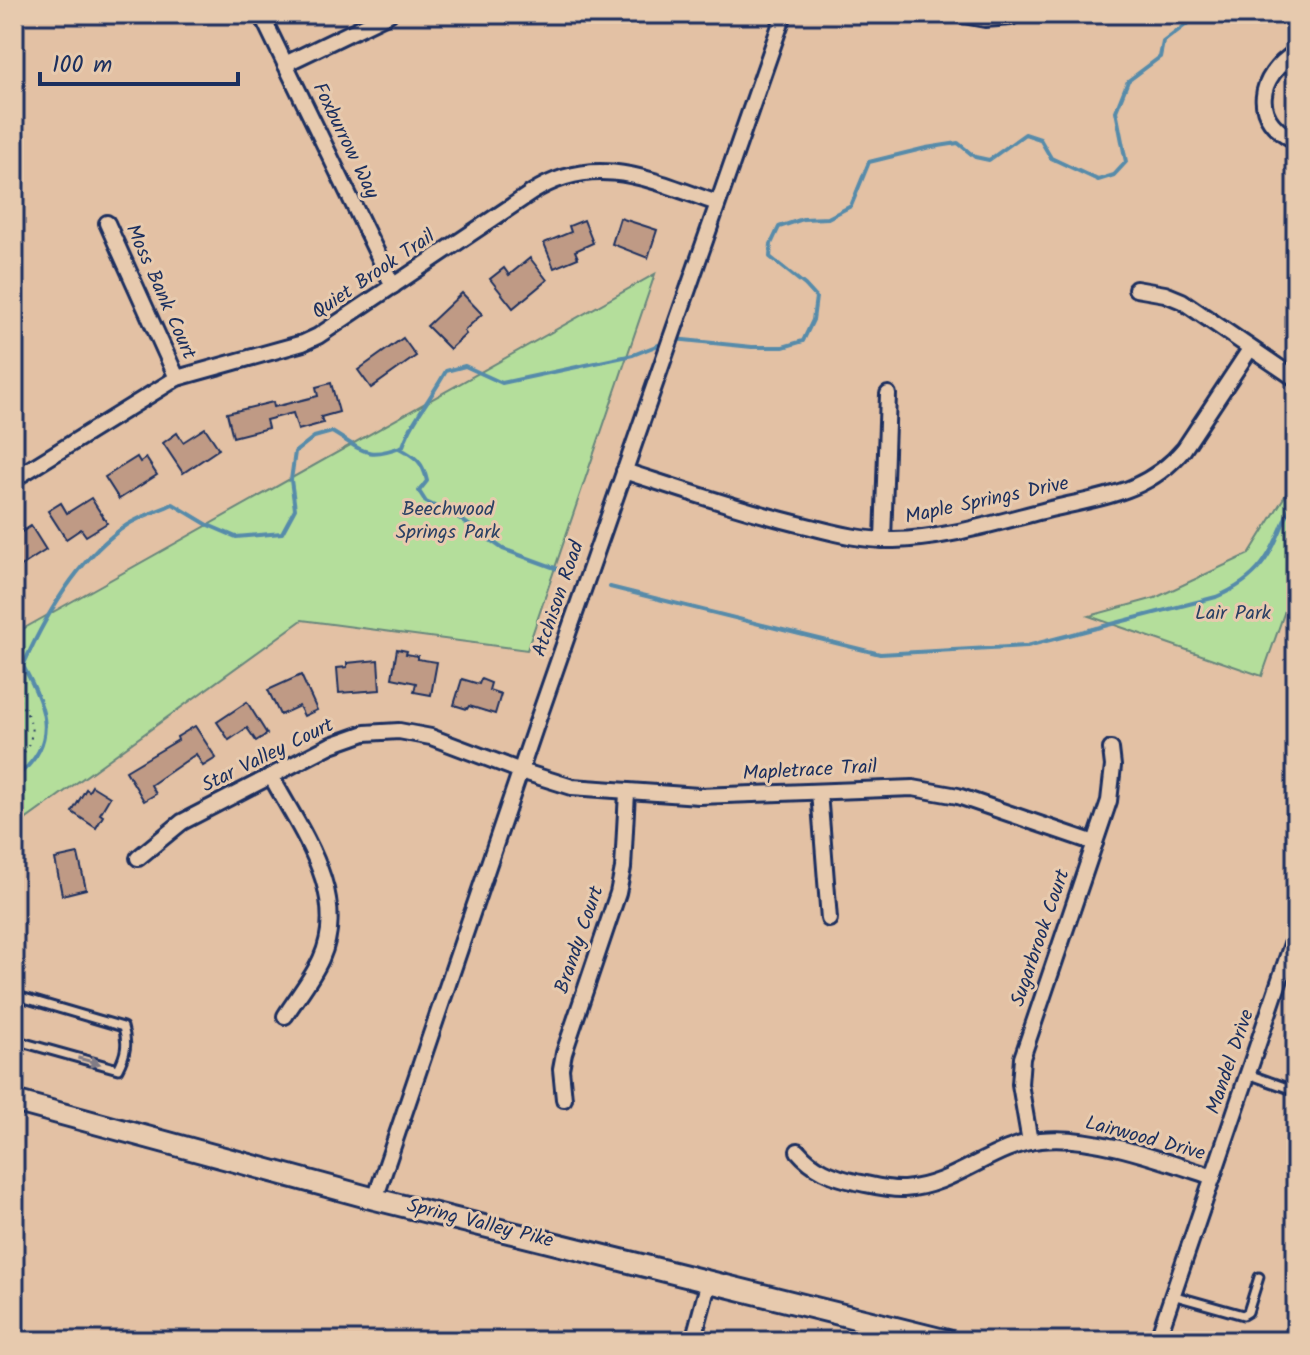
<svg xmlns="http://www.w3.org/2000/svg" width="1310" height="1355" font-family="Kalam,sans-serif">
	<rect width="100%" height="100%" fill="#e3c1a4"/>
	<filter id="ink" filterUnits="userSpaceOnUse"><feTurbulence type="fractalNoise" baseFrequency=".0125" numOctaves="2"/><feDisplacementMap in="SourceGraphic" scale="16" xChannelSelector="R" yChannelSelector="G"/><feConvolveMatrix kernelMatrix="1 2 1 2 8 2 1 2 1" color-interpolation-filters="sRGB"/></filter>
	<g filter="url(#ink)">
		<g fill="#b4de9b" stroke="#68867c" stroke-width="2">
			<path d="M655 274 527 650 302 620 14 828V634Z"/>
			<path d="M1296 478V579L1262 676 1089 616 1155 598 1249 554Z"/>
		</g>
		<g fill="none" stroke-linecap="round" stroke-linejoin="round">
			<g stroke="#568baa" stroke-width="4">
				<path d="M674 339 752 347H783L803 341 813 320 816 297 805 285 770 257 771 244 779 227 803 219 828 218 851 206 869 162 926 148 958 143 975 157 989 160 1025 134 1040 139 1051 158 1098 180 1114 175 1126 162 1116 111 1128 81 1160 57 1163 42 1200 14"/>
				<path d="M399 448C416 457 423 462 427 481L419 491 426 502 456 516 503 549 566 572"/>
				<path d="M610 587 880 654 1027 646 1216 597C1271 574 1273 543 1296 494"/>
				<path d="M14 778C60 745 47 708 23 666 46 614 79 557 127 525 141 516 158 511 173 504L208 525 236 537 282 533 295 509 291 480 295 452 314 437 332 432C364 451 366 460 403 446 413 418 432 397 446 371L465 366 502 383 633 355 666 342"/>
			</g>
		</g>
		<g fill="#bf9a85" stroke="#1b2f5e" stroke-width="2">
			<path d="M620 218 657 230 648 258 612 244Z"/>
			<path d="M584 220 593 243 575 251 578 258 554 268 544 243 571 232 569 226Z"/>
			<path d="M530 258 547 280 513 308 490 279 504 268 509 275Z"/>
			<path d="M462 293 482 314 464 331 466 334 450 349 427 326Z"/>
			<path d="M403 338 416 356 371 388 358 370Z"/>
			<path d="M331 383 339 412 321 417 323 423 298 430 293 413 266 420 268 428 233 437 227 413 273 402 274 407 318 396 316 387Z"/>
			<path d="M205 428 219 449 183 473 163 443 177 433 183 442Z"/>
			<path d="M137 457 140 462 146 458 157 475 119 499 105 477Z"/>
			<path d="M91 498 107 523 86 536 81 529 66 539 48 511 61 503 67 513Z"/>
			<path d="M31 526 46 550 21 566 14 555V537Z"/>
			<path d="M397 649 407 651 406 654 418 656 417 659 437 662 431 695 414 692 416 683 392 678Z"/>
			<path d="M378 660 380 690 339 693 337 668 347 667V663Z"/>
			<path d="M301 675 317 710 304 716 299 706 280 715 268 690Z"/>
			<path d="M462 679 479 684 481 679 491 683 489 690 501 694 495 714 469 706 467 709 454 705Z"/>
			<path d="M247 702 267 734 256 741 247 728 229 740 217 722Z"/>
			<path d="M195 726 216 758 203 766 196 754 151 785 156 794 144 801 126 771 178 740 177 737Z"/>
			<path d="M92 786 110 797 100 814 103 816 96 828 72 812 86 789 89 791Z"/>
			<path d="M78 854 86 889 62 895 55 859Z"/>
		</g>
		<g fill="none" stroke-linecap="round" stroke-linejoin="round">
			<defs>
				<g id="lane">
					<path d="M14 995 123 1027C128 1043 126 1054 118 1069L14 1040"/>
					<path d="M1248 1074 1296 1091"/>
					<path d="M1172 1295 1243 1315 1248 1312 1259 1277"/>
				</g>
				<g id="street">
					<path d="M261 14 393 286"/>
					<path d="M958 14 985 19 1011 17"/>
					<path d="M1296 52C1257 77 1249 119 1296 141"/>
					<path d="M285 64 389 14"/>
					<path d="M107 223 177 378"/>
					<path d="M1136 289 1165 294 1182 301 1296 379"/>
					<path d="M624 471C686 491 747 512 811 527 838 534 866 541 894 540 948 539 1003 520 1055 508 1106 496 1148 492 1184 449L1250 349"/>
					<path d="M14 479 177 378 303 343 318 336 531 193C596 151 653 181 717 203"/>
					<path d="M883 540 888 394"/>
					<path d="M271 776C300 830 350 895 321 959 312 979 297 997 285 1016"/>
					<path d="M819 792 829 919"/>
					<path d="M138 858 182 822 331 745 365 733 399 731 431 737 521 771 572 787 699 796 913 788 958 796 1095 843"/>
					<path d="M564 1099 561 1069 564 1053 618 893 623 868 627 792"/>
					<path d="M1030 1142 1020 1084 1022 1058 1109 801 1113 766 1111 749"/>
					<path d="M798 1151C813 1169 833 1177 856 1182 872 1185 888 1190 904 1189 954 1186 992 1145 1041 1140 1092 1134 1164 1161 1213 1177"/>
					<path d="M375 1199 535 728 784 14"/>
					<path d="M693 1341 709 1281"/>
					<path d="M1157 1341 1296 932"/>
				</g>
				<path id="secondary" d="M14 1101 375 1199 948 1341"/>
			</defs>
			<use href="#lane" stroke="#1b2f5e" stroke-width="13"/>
			<use href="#street" stroke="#1b2f5e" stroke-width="20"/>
			<use href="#secondary" stroke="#1b2f5e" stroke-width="26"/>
			<path stroke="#1b2f5e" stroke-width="2" stroke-dasharray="2 6" stroke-linecap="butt" d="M14 693C36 725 39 736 14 766"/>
			<use href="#lane" stroke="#e7caae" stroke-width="7"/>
			<use href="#street" stroke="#e7caae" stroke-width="14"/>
			<use href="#secondary" stroke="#e7caae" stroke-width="20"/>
		</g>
		<defs><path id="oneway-solid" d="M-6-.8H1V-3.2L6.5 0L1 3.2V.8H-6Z" transform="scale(2)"/></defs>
		<use fill="#817c86" href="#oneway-solid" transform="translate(89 1061) rotate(15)"/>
	</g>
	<g text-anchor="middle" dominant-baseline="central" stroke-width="6" stroke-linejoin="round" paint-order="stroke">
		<g font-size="20" fill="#1b2f5e" stroke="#e7caae">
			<text transform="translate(345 141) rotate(64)">Foxburrow Way</text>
			<text transform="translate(374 275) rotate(-34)">Quiet Brook Trail</text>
			<text transform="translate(160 292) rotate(66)">Moss Bank Court</text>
			<text transform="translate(987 501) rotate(-12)">Maple Springs Drive</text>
			<text transform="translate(559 599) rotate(-71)">Atchison Road</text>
			<text transform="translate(268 756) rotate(-26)">Star Valley Court</text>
			<text transform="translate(810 771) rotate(-3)">Mapletrace Trail</text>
			<text transform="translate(1041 938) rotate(-71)">Sugarbrook Court</text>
			<text transform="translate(580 940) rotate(-71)">Brandy Court</text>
			<text transform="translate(1231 1062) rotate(-71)">Mandel Drive</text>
			<text transform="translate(1145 1139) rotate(15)">Lairwood Drive</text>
			<text transform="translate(480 1224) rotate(14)">Spring Valley Pike</text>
		</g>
		<g font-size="20" fill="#2a4064" stroke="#e7caae">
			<text x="448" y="510">Beechwood<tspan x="448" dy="23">Springs Park</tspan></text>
			<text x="1233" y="614">Lair Park</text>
		</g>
	</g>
	<rect width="1310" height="1355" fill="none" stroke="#e7caae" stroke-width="48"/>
	<rect x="24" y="24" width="1262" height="1307" fill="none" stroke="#1b2f5e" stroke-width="3" filter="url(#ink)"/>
	<path d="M40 72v12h198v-12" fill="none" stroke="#1b2f5e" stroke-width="4"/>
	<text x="52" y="72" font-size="24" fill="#1b2f5e" stroke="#e7caae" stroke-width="6" paint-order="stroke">100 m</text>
</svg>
